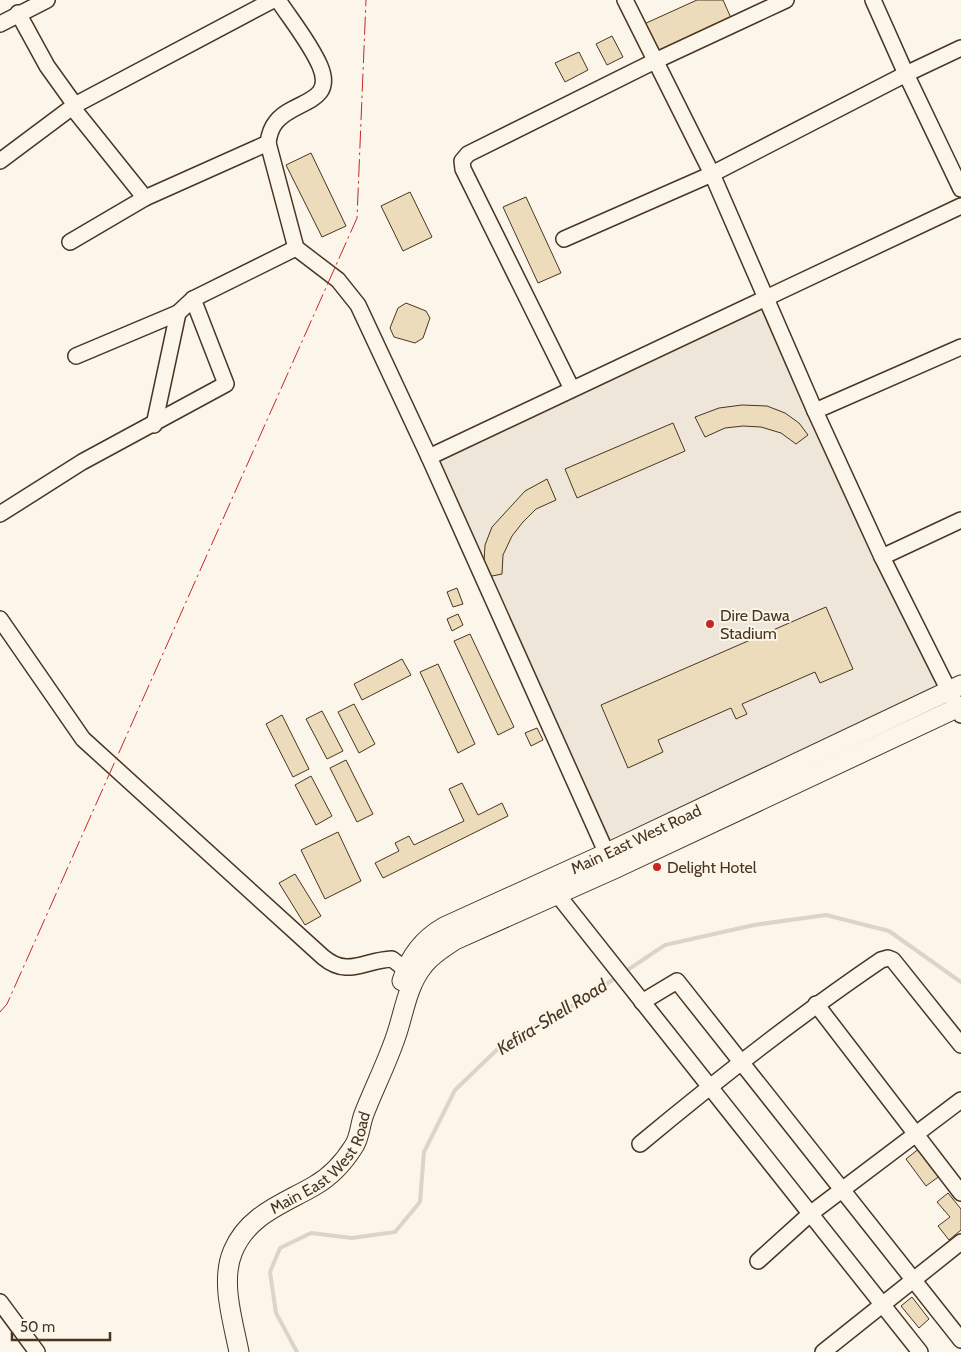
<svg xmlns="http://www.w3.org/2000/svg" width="961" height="1352" font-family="Cabin,sans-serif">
	<rect width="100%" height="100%" fill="#fbf6e9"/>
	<path fill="#ede6d9" stroke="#887966" d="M765 297 949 691 607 853 429 457Z"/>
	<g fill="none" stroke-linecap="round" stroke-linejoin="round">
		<g stroke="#dcd4c6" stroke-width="4">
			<path d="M623 973 665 945 754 925 826 915 889 931 961 982"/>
			<path d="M297 1352 276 1313 270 1272 280 1248 311 1233 352 1238 395 1232 420 1202 424 1152 455 1090 503 1044 581 1001 617 977"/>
		</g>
	</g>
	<g fill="#ecdcbc" stroke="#4a3520">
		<path d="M697 0H723L731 18 657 52 644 24Z"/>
		<path d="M612 36 623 57 607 65 596 44Z"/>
		<path d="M579 52 588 70 565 82 555 63Z"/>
		<path d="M311 153 346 226 322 237 286 165Z"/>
		<path d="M410 192 432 237 403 251 381 206Z"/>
		<path d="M526 197 561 273 538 283 503 207Z"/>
		<path d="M406 303 426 311 430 318 423 338 415 343 394 337 390 328 398 308Z"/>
		<path d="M742 405 767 406 785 413 799 423 808 435 796 444 781 433 761 427 743 426 725 428 705 437 695 417 719 408Z"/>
		<path d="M673 423 685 451 577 498 565 469Z"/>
		<path d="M547 479 556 500 536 509 523 522 512 536 503 555 502 574 487 577 484 562 485 545 492 527 525 491Z"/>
		<path d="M457 588 463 604 453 607 447 592Z"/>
		<path d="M826 607 853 669 820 683 815 672 742 704 747 714 736 719 731 708 658 740 663 752 628 768 601 705Z"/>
		<path d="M458 614 463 625 452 631 447 619Z"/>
		<path d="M470 634 514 727 498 735 454 641Z"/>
		<path d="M402 659 411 675 362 700 354 684Z"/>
		<path d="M438 664 475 744 458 753 420 672Z"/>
		<path d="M354 704 375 744 359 753 338 712Z"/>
		<path d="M322 711 343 751 327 759 306 719Z"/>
		<path d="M282 715 309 769 293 777 266 724Z"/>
		<path d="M537 728 543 740 531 746 525 733Z"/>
		<path d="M346 760 373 814 357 822 330 768Z"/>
		<path d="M311 776 332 816 316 825 295 785Z"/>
		<path d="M462 783 478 815 502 803 508 816 383 878 375 863 399 851 395 843 409 836 414 845 464 821 449 789Z"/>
		<path d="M338 832 361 881 325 899 301 850Z"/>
		<path d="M295 874 321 916 305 925 279 883Z"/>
		<path d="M920 1148 941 1175 926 1186 906 1159Z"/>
		<path d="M948 1193 961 1209V1230L949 1240 938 1226 950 1217 937 1202Z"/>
		<path d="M912 1297 929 1319 919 1328 901 1306Z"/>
	</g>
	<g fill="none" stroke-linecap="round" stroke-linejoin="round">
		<defs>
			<g id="minor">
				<path d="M278 0C292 21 310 43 320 66 336 104 293 100 276 122 271 128 269 135 268 143L296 248 338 280 358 305 429 457 611 863"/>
				<path d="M625 0 712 174 815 411 882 557 961 715"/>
				<path d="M873 0 906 74 961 48"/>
				<path d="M18 13 47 66 75 105"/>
				<path d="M0 24 47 0"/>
				<path d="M72 107 145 198"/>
				<path d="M0 161 75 105 273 0"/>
				<path d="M564 239 712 174 906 74 961 189"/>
				<path d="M70 242 145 198 268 143"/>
				<path d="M76 356 178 313 193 299 296 248"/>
				<path d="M572 389 463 169 462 161 468 154 655 61 786 0"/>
				<path d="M815 411 961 347"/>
				<path d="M154 425 178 313"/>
				<path d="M429 457 961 206"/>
				<path d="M0 514 82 462 226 384 193 299"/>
				<path d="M882 557 961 520"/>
				<path d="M0 619 83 739 323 957C348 978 364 960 392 959L414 976"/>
				<path d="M553 885 557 894 920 1352"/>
				<path d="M642 1002 677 981 961 1340"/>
				<path d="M816 1004 961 1193"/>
				<path d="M640 1144C718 1079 797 1017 881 960L888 958 893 960 961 1045"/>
				<path d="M758 1261 810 1214 961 1100"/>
				<path d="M0 1302 37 1352"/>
				<path d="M823 1352 961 1242"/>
			</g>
			<g id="major">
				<path id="s1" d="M402 981C409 958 423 939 444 927L607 853 961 685"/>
				<path id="s2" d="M239 1352C233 1321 220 1281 233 1251 248 1215 283 1204 314 1186 330 1177 344 1162 354 1146 360 1137 360 1124 364 1114 374 1088 387 1063 396 1036 404 1013 407 986 423 966 431 955 444 947 455 940L614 869 961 706"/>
			</g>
		</defs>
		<use href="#minor" stroke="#4a3520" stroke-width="18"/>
		<use href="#major" stroke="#4a3520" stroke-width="21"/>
		<use href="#minor" stroke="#fbf6e9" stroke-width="15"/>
		<use href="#major" stroke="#fbf6e9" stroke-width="19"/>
		<path stroke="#c62828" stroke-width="1" stroke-dasharray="18 4 2.5 4" stroke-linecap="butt" d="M0 1012 7 1004 357 218 366 0"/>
	</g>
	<g fill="#c62828" stroke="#fbf6e9" stroke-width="2">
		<circle cx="710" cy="624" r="5"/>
		<circle cx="657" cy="867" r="5"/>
	</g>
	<g text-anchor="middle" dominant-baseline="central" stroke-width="4" stroke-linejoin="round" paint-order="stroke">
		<g font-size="16" fill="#4a3520" stroke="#fbf6e9" text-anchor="start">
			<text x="720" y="615">Dire Dawa<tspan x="720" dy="18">Stadium</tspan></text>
			<text x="667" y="867">Delight Hotel</text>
		</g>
		<g font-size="16" fill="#4a3520" stroke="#fbf6e9">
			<text stroke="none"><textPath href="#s1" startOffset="281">Main East West Road</textPath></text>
			<text stroke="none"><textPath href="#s2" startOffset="231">Main East West Road</textPath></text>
		</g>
		<g font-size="18" font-style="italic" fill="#4a3520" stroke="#fbf6e9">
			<text transform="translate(552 1017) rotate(-32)">Kefira-Shell Road</text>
		</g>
	</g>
	<path d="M12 1332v8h98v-8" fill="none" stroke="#4a3520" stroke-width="2.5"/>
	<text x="20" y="1332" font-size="15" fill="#4a3520" stroke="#fbf6e9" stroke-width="4" paint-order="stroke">50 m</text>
</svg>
